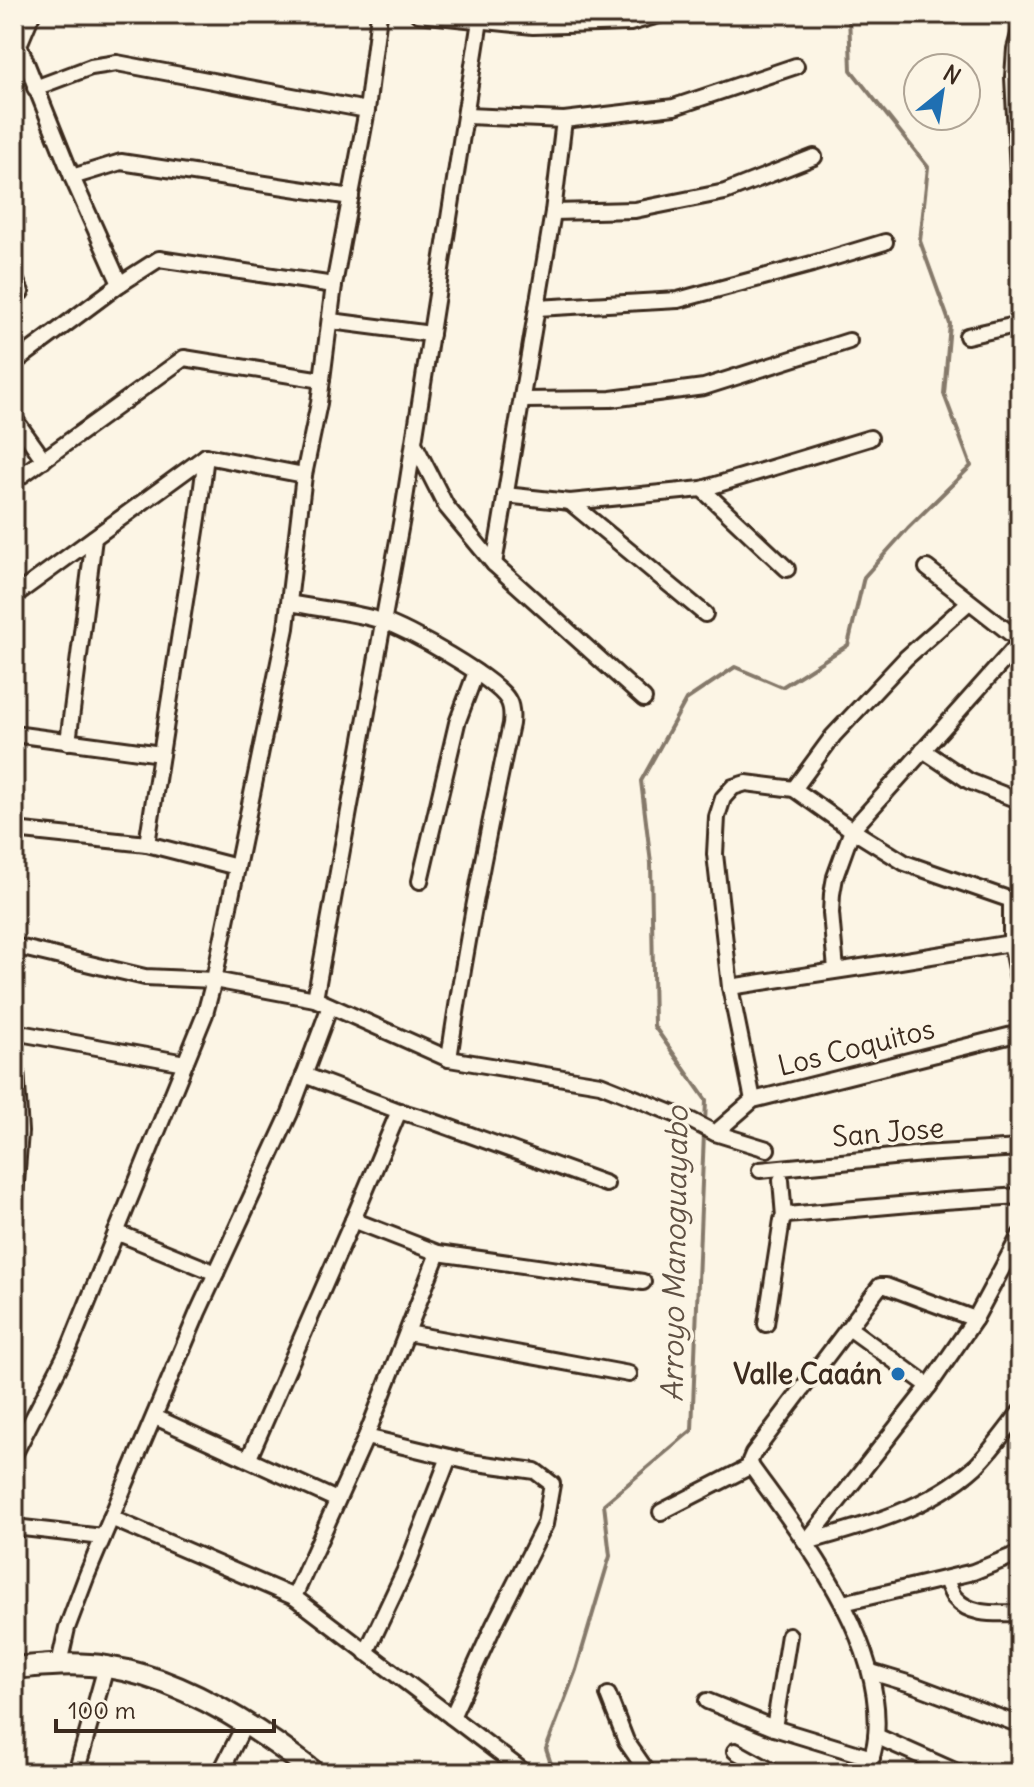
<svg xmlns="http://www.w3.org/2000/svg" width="1034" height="1787" font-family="Delius,sans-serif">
	<rect width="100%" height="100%" fill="#fcf5e5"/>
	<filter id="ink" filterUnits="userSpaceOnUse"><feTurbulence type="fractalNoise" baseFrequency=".0125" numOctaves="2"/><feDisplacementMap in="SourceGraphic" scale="16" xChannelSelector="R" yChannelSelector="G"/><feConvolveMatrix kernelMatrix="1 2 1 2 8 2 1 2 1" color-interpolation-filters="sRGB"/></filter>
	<g filter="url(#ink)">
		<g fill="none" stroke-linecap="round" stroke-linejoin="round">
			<g stroke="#85796b" stroke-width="4">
				<path d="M705 1124 706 1100 654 1026 651 863 641 781 686 700 735 667 782 687 848 645 864 577 908 528 971 466 944 394 950 324 920 241 928 167 851 70 849 14"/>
				<path d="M554 1773 546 1749 576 1670 610 1556 604 1504 692 1430 704 1133"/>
			</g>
			<defs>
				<g id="street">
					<path d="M32 14 19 45 72 177 120 284"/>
					<path d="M418 14 533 26 630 23 662 14"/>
					<path d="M1020 31 1015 49 1013 77 1020 210"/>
					<path d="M35 88 91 67 117 63 367 110"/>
					<path d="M467 116 564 120 674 107 796 66"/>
					<path d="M72 177 121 162 351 197"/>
					<path d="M553 212 635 210 725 192 814 157"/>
					<path d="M14 277 21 292"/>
					<path d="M537 308 678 300 812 264 885 242"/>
					<path d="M331 321 431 334"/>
					<path d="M967 336 1020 324"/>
					<path d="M14 363 120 284 159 259 334 285"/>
					<path d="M523 400 611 399 704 387 849 341"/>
					<path d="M14 418 44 460"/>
					<path d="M414 443 446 506 494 564 644 699"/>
					<path d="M14 481 184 358 322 380"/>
					<path d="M702 489 787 569"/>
					<path d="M505 495 570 502 702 489 870 438"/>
					<path d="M570 502 705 614"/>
					<path d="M494 564 553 212 564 120"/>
					<path d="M927 568 1020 641"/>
					<path d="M14 596 206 456 304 475"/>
					<path d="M290 603C318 609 355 612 382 621 406 628 497 679 508 700 512 707 512 715 511 724 487 835 465 947 449 1059"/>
					<path d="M14 734 161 754"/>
					<path d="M68 742 94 538"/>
					<path d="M923 750 969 781 1020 801"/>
					<path d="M794 789 833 736 906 658 969 602"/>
					<path d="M14 830 147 844 237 867"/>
					<path d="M147 844 198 518 206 456"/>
					<path d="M420 881 457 723 476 672"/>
					<path d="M1011 900V943L1020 989"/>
					<path d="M14 946 145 977 214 980 315 999 449 1059 600 1084 692 1121 715 1133 767 1149"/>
					<path d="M836 970 831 913 832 894 835 877 852 830 1020 642"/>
					<path d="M730 987 894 962 1011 943"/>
					<path d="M315 999 402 518 481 14"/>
					<path d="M14 1032 185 1063"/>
					<path d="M14 1036 20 1132 14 1208"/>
					<path d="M304 1075 399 1111 429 1120 606 1184"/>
					<path d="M753 1100 730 987 715 854 717 817 723 798 733 787 746 783 794 789 852 830 905 863 1020 903"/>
					<path d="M715 1133 753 1100 1020 1033"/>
					<path d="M760 1170 923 1154 1020 1148"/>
					<path d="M781 1180 784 1217"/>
					<path d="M353 1220 438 1253 643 1282"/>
					<path d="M116 1232 216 1273"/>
					<path d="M766 1324 782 1220 787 1215 944 1201 1020 1196"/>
					<path d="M849 1328 929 1386"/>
					<path d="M407 1333 629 1374"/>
					<path d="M155 1417 337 1500"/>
					<path d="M366 1437 470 1462 535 1471 552 1484 545 1524 494 1625 452 1717"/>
					<path d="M14 1455 70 1346 205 1014 214 980 286 628 304 475 319 403 334 285 367 110 379 14"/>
					<path d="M249 1458 353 1220 399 1111"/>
					<path d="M751 1466C804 1540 885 1640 876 1737 875 1749 871 1761 867 1773"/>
					<path d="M751 1466 750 1461 753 1454 880 1286H886L975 1319"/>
					<path d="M661 1512 751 1466"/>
					<path d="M111 1518 294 1597 523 1771"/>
					<path d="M14 1527 103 1537"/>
					<path d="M806 1542 929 1386 975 1319 1020 1235"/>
					<path d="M806 1542C865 1526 930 1508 976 1466 992 1450 1006 1430 1020 1412"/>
					<path d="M946 1580C949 1586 951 1594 955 1598 971 1617 998 1613 1020 1613"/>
					<path d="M294 1597 366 1437 438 1253"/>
					<path d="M843 1603 973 1572 1020 1553"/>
					<path d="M366 1653 407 1566 449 1457"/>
					<path d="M59 1664 67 1628 87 1575 198 1312 290 1113 330 1006"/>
					<path d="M871 1672 914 1685 1020 1725"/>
					<path d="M608 1695 626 1741 648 1773"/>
					<path d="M707 1701 774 1728 872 1758"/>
					<path d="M774 1728 789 1635"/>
					<path d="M876 1736 959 1773"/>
					<path d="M735 1751 775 1773"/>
					<path d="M76 1773 106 1667"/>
					<path d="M220 1773 245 1724"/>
				</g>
				<path id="secondary" d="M14 1668C45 1665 76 1662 107 1667 181 1678 257 1727 315 1773"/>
			</defs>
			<use href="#street" stroke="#3b2a1e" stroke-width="20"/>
			<use href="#secondary" stroke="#3b2a1e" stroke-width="26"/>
			<use href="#street" stroke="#fcf5e5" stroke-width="14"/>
			<use href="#secondary" stroke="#fcf5e5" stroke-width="20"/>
		</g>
	</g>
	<circle fill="#1f6fb2" stroke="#fcf5e5" stroke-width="3" cx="898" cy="1374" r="8"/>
	<g text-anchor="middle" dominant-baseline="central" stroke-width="7" stroke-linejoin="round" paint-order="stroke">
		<g font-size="28" fill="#3b2a1e" stroke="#fcf5e5">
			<text transform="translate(856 1047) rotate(-14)">Los Coquitos</text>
			<text transform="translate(888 1132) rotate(-5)">San Jose</text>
		</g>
		<g font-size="28" font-weight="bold" fill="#3b2a1e" stroke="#fcf5e5" text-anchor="end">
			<text x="882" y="1374">Valle Caaán</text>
		</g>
		<g font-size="30" font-style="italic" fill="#605144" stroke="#fcf5e5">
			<text transform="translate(674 1254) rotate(-89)">Arroyo Manoguayabo</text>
		</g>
	</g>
	<rect width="1034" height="1787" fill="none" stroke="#fcf5e5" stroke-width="48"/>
	<rect x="24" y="24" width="986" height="1739" fill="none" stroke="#3b2a1e" stroke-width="3" filter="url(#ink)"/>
	<g transform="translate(942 92) rotate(30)"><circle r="38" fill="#fcf5e5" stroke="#afa495" stroke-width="2"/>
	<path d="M0-6L14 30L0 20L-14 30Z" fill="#1f6fb2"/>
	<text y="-12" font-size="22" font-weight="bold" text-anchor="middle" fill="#3b2a1e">N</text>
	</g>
	<path d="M56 1719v12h218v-12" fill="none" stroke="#3b2a1e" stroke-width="4"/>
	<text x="68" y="1719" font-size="24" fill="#3b2a1e" stroke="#fcf5e5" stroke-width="6" paint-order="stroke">100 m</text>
</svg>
